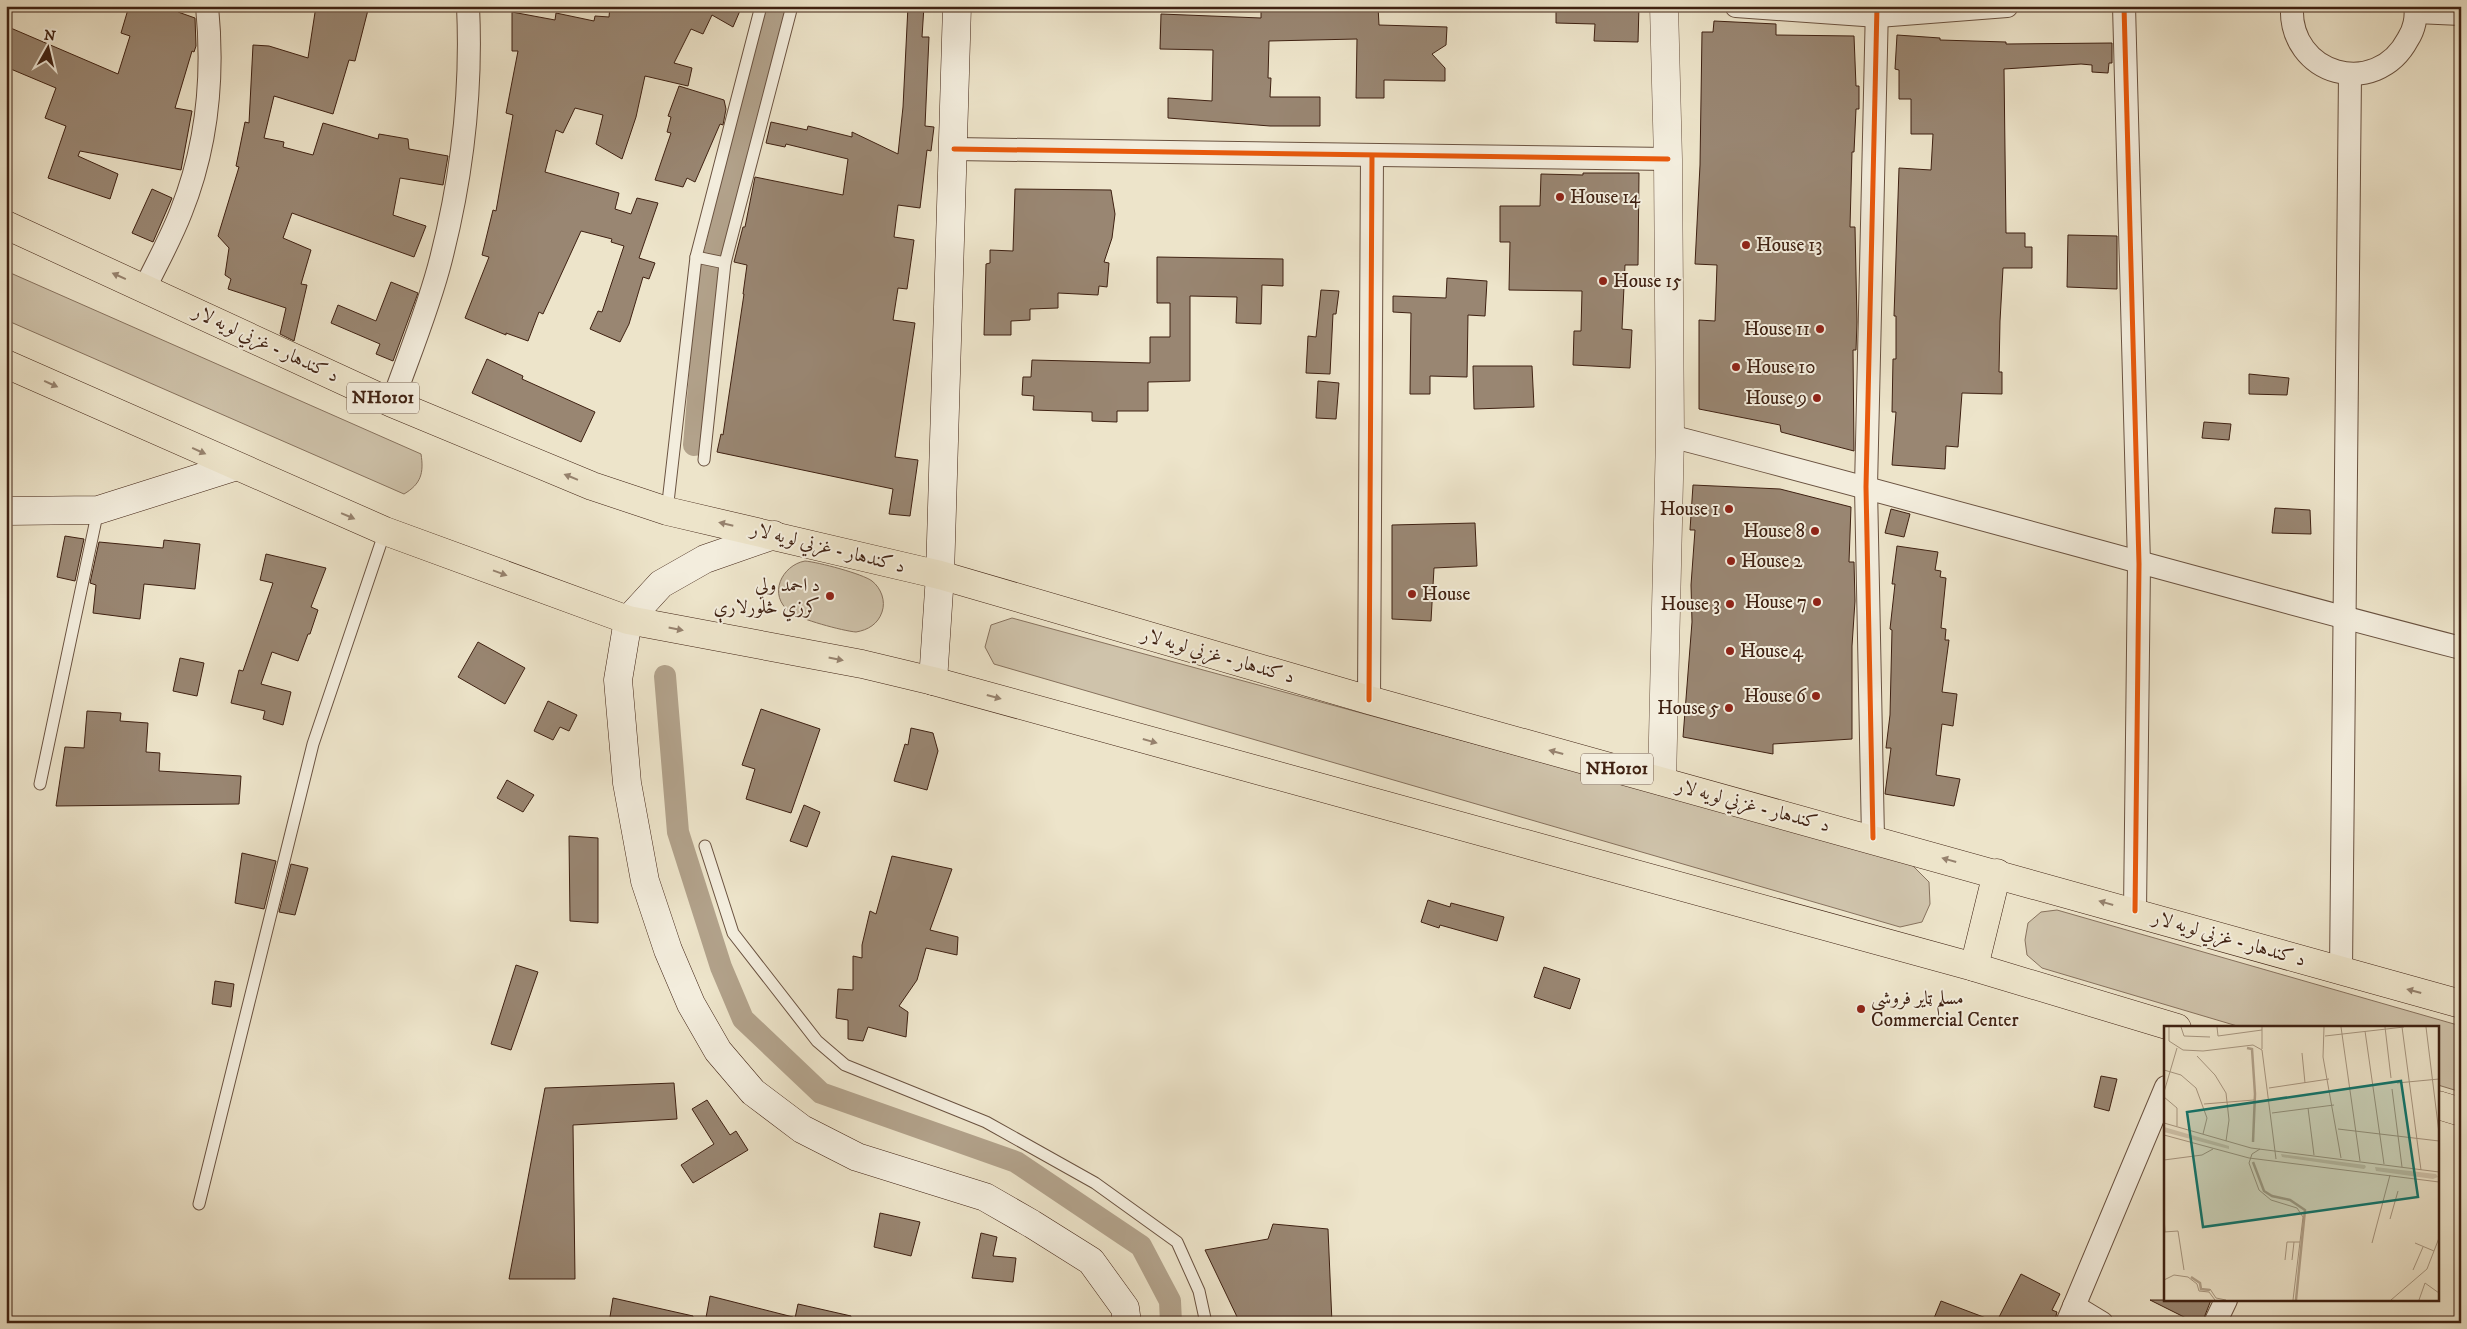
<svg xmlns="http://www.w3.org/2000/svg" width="2467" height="1329" font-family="'IM FELL DW Pica',Amiri,serif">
	<rect width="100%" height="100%" fill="#ede4ca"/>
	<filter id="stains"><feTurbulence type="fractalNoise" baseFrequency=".004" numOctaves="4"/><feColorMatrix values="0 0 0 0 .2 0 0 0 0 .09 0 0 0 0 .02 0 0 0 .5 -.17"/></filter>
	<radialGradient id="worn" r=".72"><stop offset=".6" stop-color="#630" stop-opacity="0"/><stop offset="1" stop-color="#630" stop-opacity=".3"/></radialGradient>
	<g fill="#cfc3ab" stroke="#87725e">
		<path d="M6 271 421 454C424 473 421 484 404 494L6 320Z"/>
		<path d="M805 561C818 562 863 574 872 581 881 588 886 601 882 612 878 624 868 630 856 632 843 631 799 619 790 612 767 595 782 565 805 561Z"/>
		<path d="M1012 618 1909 862 1929 882 1930 904 1922 922 1900 927 994 664 985 647 991 625Z"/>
		<path d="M2057 910 2461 1026V1092L2438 1085V1028H2244L2042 968 2027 955 2025 940 2028 923 2041 912Z"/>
	</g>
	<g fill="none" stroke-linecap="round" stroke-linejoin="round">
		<g stroke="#b2a28b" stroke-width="22">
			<path d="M694 445 708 281 776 6"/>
			<path d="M665 676 678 832 721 967 743 1019 821 1093 1016 1162 1141 1246 1170 1301 1171 1323"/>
		</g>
	</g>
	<g fill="#998672" stroke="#3f2112">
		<path d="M129 6H179L178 12 195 18 196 46 194 52 192 51 175 108 192 111 181 170 80 151 78 156 118 174 110 199 48 178 66 126 45 118 56 88 6 67V26L118 74 130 36 121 33Z"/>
		<path d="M316 6H369L355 61 349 60 333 114 274 96 264 138 284 142 283 147 313 155 323 123 378 139 379 134 408 139 409 149 448 156 443 185 400 178 393 215 426 226 414 257 292 213 283 238 311 250 301 284 307 285 294 341 280 334 286 308 228 289 231 279 225 275 229 248 218 236 239 167 236 166 245 122 249 123 253 45 269 46 308 58Z"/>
		<path d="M610 6H742L733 27 712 15 703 34 691 29 674 63 692 68 688 86 645 76 636 117 622 159 596 144 603 115 575 108 563 133 556 130 545 172 619 193 615 209 631 214 637 198 658 203 639 258 655 263 649 279 643 277 629 324 620 342 590 329 598 311 602 312 624 246 611 242 612 239 581 231 543 314 539 312 528 341 506 333V335L465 318 489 257 482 255 493 210 496 211 513 115 506 113 518 51H512V12L555 20 556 13 594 21 595 16 609 17Z"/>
		<path d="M908 6H924L922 37H929L925 126 934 127 931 151 927 150 920 208 898 205 894 237 914 240 907 289 898 288 893 320 915 323 895 457 918 460 910 516 889 514 893 489 717 452 721 434 723 435 744 294H743L747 265 734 262 743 227H745L755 177 843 195 848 159 786 144 785 147 766 143 771 122 807 130 808 126 852 137V132L898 154 903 107Z"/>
		<path d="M1272 6H1378L1379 25 1447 27 1446 45 1432 54 1445 68V81L1384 80V98H1356L1357 39 1269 41 1268 78H1271L1270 97H1320V126H1270L1168 118V98L1212 101 1213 50 1160 49 1161 14 1261 18V9L1272 10Z"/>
		<path d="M1556 6H1639L1638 42 1594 41 1595 24 1556 23Z"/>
		<path d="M1714 21 1776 24V35L1854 36 1856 86H1859V109H1856L1854 152H1852L1850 227H1855L1857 322 1856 350H1853L1854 451 1781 432 1780 425 1699 409V320L1715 321 1717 265 1695 264 1700 165 1702 32H1713Z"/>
		<path d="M1897 35 1940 38V40L2006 42V44L2112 43V63H2109L2108 73 2092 72V65L2081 64 2004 69 2006 233H2025V247H2032V268H2003L2000 321 1999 372H2002V394L1962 393 1958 447 1946 446 1945 469 1892 465 1896 412H1892L1893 359H1896V316H1894L1899 168 1931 170 1933 134H1911V99H1899V70L1895 69Z"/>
		<path d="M679 86 724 100 726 109 723 125 720 124 695 182 687 178 683 187 655 180 671 133 667 132 671 117 668 116Z"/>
		<path d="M1583 173H1639L1638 265H1625L1622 329 1632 330 1630 368 1573 365 1574 331H1581L1582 291 1509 290 1510 242H1500V206H1540L1541 174 1583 175Z"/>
		<path d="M152 189 172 198 153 242 132 233Z"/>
		<path d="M1015 189 1111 190 1115 214 1112 238 1104 262 1109 263 1107 287 1099 286 1098 295 1058 293V308L1030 309V320L1011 321V335H984L986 264 990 263V250L1013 251Z"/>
		<path d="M2068 235 2117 236V289L2067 287Z"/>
		<path d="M1157 257 1283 259V286L1262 285 1261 324 1236 323 1237 297 1190 296V381L1148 382V411H1117V422L1092 421V412L1033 410 1034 396 1022 395 1023 377H1031L1032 360 1150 363V337H1170V303H1157Z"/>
		<path d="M1447 278 1487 281 1485 316 1468 315 1467 377 1430 376V394H1410L1411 313 1393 312V296L1446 298Z"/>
		<path d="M391 282 418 293 393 361 376 354 380 344 331 323 338 305 376 321Z"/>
		<path d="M1321 290 1339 291 1336 314H1333L1330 374 1306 373 1308 336 1316 337Z"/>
		<path d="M487 359 523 376 522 379 595 412 581 442 472 393Z"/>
		<path d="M1473 366H1532L1534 407 1474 409Z"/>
		<path d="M2249 374 2289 378 2287 395 2249 394Z"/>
		<path d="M1318 381 1339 383 1336 419 1316 418Z"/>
		<path d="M2204 422 2231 424 2229 440 2202 438Z"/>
		<path d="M1693 485 1780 489 1851 507 1849 562H1854L1855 601 1852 646V739L1773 744V754L1683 737 1692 622 1691 585 1695 530H1690Z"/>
		<path d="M2275 508 2310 510 2311 534 2272 533Z"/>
		<path d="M1891 509 1910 514 1904 537 1885 533Z"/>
		<path d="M1475 523 1477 566 1434 568 1431 621 1392 619V525Z"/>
		<path d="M65 536 84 539 75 581 57 577Z"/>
		<path d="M164 540 200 544 195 589 144 584 140 619 93 613 96 585 90 583 99 542 163 548Z"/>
		<path d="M1897 546 1938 552 1935 570 1941 571 1940 577 1946 578 1941 628 1946 629 1945 640H1949L1942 692 1957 694 1953 726 1942 724 1936 775 1960 779 1954 806 1885 794 1891 748H1886L1890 715 1892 630 1890 629 1895 584H1892Z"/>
		<path d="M266 554 326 568 311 607 318 610 310 634H308L298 661 272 652 261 684 291 692 283 725 263 719 265 711 231 703 239 670 243 671 273 583 260 580Z"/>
		<path d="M478 642 525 668 505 704 458 677Z"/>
		<path d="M180 658 204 663 197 696 173 691Z"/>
		<path d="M548 701 577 715 569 731 560 727 553 740 534 731Z"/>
		<path d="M761 709 820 729 791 813 746 799 755 769 742 765Z"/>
		<path d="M87 711 121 713 120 721 148 723 146 752 160 753 159 771 241 776 239 804 56 806 65 747 84 748Z"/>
		<path d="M911 728 933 733 938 751 927 790 894 781 905 744 908 745Z"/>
		<path d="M507 780 534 795 523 812 497 798Z"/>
		<path d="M804 805 820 812 807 847 790 841Z"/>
		<path d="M569 836 598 838V923L570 921Z"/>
		<path d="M242 853 276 861 264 909 235 903Z"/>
		<path d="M892 856 952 869 930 930 958 937 957 955 926 948 917 980 899 1006 908 1012 906 1037 868 1027 863 1041 848 1039V1020L836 1018 838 989 853 990V956L862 958V945L870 911 876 914Z"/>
		<path d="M291 864 308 868 295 915 279 912Z"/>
		<path d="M1428 900 1450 907 1451 903 1504 917 1497 941 1440 925 1439 928 1421 922Z"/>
		<path d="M516 965 538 972 511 1050 491 1044Z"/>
		<path d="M1544 967 1580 979 1570 1009 1534 997Z"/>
		<path d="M215 981 234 984 231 1007 212 1004Z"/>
		<path d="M2101 1076 2117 1079 2109 1111 2094 1107Z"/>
		<path d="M674 1083 677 1119 573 1125 575 1279H509L545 1088Z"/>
		<path d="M707 1100 730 1135 736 1131 748 1150 693 1183 681 1165 714 1144 692 1109Z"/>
		<path d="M880 1213 920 1222 911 1256 874 1247Z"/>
		<path d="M1273 1224 1328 1229 1332 1323H1240L1205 1250 1268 1239Z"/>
		<path d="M981 1233 997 1237 993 1256 1016 1258 1013 1282 972 1278Z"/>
		<path d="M2021 1274 2060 1294 2052 1310 2057 1312 2054 1323H1996Z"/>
		<path d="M710 1296 793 1317V1323H705Z"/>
		<path d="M613 1298 693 1316 692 1323H609Z"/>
		<path d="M2150 1300H2211L2202 1323H2196Z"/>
		<path d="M1941 1301 1994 1321V1323H1932Z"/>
		<path d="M798 1304 851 1316 850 1323H794Z"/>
	</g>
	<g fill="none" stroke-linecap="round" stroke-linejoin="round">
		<defs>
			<g id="service">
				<path d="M696 257 725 263"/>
				<path d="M704 460 725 263 792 6"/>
				<path d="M667 511 696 257 761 6"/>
				<path d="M40 784 98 510"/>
				<path d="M705 846 733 933 817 1041 845 1065 986 1122 1095 1183 1177 1242 1199 1291 1206 1323"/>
				<path d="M199 1204 313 744 385 531"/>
			</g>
			<g id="minor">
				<path d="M1736 6 1878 16 2007 6"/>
				<path d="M2124 6 2139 564 2135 911"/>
				<path d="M2292 6C2288 75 2376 100 2408 39 2414 30 2417 17 2415 6"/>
				<path d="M2416 12 2461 14"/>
				<path d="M954 149 1668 159"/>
				<path d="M145 288C157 263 171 238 181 212 207 147 214 76 207 6"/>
				<path d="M392 403C409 355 429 307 441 259 462 177 472 90 468 6"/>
				<path d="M1670 436C1934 504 2197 580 2461 648"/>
				<path d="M1369 700 1372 156"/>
				<path d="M1873 838 1866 487 1877 6"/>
				<path d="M2341 971 2350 74"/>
				<path d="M2074 1306 2102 1323"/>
				<path d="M2067 1323 2166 1087"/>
				<path d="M2215 1323 2226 1300"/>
			</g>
			<path id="tertiary" d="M1662 781 1670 436 1668 159 1664 6"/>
			<g id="secondary">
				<path d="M6 511 98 510 234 467"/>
				<path d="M774 535 705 559 661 584 628 620 618 680 627 783 645 881 668 950 691 1004 718 1051 753 1092 802 1129 857 1157 985 1197 1032 1224 1091 1261 1125 1308 1127 1323"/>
				<path d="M933 681 940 575 957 6"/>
			</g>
			<g id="trunk">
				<path d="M6 225 392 403 592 486 667 511 940 575 1369 700 2461 1004"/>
				<path d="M6 364 385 531 628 620 862 664 933 681 1974 967 2177 1028"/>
				<path d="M1974 967 1997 873"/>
				<path d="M2438 1105 2461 1112"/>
			</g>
		</defs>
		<use href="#service" stroke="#6a5240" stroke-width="13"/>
		<use href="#minor" stroke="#6a5240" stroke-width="24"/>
		<use href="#tertiary" stroke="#6a5240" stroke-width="29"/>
		<use href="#secondary" stroke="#3f2112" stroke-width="29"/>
		<use href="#trunk" stroke="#3f2112" stroke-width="29"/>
		<use href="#service" stroke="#f3eddd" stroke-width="11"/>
		<use href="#minor" stroke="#f3eddd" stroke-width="22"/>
		<use href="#tertiary" stroke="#f3eddd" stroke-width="28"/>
		<use href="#secondary" stroke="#f3eddd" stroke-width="28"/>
		<use href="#trunk" stroke="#ede4ca" stroke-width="28"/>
		<defs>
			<g id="cycleway">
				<path d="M2124 6 2139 564 2135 911"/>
				<path d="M954 149 1668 159"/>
				<path d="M1369 700 1372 156"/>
				<path d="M1873 838 1866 487 1877 6"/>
			</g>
		</defs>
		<use href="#cycleway" stroke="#f3eddd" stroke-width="8"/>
		<use href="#cycleway" stroke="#e8590c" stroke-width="5"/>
	</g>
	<defs><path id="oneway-solid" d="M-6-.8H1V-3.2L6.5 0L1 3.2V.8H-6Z" transform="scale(1.25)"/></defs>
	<g fill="#96826e">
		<use href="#oneway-solid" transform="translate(119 276) rotate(-156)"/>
		<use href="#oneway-solid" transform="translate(51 384) rotate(24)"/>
		<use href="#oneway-solid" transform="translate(199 451) rotate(24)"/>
		<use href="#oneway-solid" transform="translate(571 477) rotate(-158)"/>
		<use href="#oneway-solid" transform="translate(348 516) rotate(23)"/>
		<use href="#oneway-solid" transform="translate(726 524) rotate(-167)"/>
		<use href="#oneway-solid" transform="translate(500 573) rotate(20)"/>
		<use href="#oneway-solid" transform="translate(676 629) rotate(11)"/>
		<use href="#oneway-solid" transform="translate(836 659) rotate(11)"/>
		<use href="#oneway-solid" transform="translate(994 697) rotate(15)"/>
		<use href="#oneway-solid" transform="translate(1150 741) rotate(16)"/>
		<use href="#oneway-solid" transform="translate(1556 752) rotate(-165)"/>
		<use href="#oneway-solid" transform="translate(1949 860) rotate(-164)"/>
		<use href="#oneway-solid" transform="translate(2106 903) rotate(-164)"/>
		<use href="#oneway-solid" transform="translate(2414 991) rotate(-165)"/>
	</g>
	<g fill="#8f2418" stroke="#f3eddd" stroke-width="2">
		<circle cx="1560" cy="197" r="5"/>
		<circle cx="1746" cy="245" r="5"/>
		<circle cx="1603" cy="281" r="5"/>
		<circle cx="1820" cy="329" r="5"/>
		<circle cx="1736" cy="367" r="5"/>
		<circle cx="1817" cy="398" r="5"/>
		<circle cx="1729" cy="509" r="5"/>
		<circle cx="1815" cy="531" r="5"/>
		<circle cx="1731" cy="561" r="5"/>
		<circle cx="1412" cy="594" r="5"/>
		<circle cx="830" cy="596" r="5"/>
		<circle cx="1817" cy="602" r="5"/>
		<circle cx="1730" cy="604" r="5"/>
		<circle cx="1730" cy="651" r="5"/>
		<circle cx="1816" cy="696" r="5"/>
		<circle cx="1729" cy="708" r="5"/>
		<circle cx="1861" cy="1009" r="5"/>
	</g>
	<g text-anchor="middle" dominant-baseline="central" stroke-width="4" stroke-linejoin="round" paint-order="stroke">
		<g fill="#f3eddd" stroke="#755e4f" stroke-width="1">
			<rect x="347" y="382.5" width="72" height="31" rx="4"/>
			<rect x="1581" y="753.5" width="72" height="31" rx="4"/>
		</g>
		<g font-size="18" font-weight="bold" fill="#3f2112">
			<text x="383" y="398">NH0101</text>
			<text x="1617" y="769">NH0101</text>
		</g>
		<g font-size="19" fill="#3f2112" stroke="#f3eddd" text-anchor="end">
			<text x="1570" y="197" text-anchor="start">House 14</text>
			<text x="1756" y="245" text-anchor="start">House 13</text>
			<text x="1613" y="281" text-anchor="start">House 15</text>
			<text x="1810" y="329">House 11</text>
			<text x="1746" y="367" text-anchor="start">House 10</text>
			<text x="1807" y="398">House 9</text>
			<text x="1719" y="509">House 1</text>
			<text x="1805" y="531">House 8</text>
			<text x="1741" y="561" text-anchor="start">House 2</text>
			<text x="820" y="585">د احمد ولي<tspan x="820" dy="22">کرزي څلورلارې</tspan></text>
			<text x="1422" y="594" text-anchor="start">House</text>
			<text x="1807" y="602">House 7</text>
			<text x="1720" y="604">House 3</text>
			<text x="1740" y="651" text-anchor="start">House 4</text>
			<text x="1806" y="696">House 6</text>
			<text x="1719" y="708">House 5</text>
			<text x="1871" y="998" text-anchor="start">مسلم ټایر فروشي<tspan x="1871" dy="22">Commercial Center</tspan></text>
		</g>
		<g font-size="19" fill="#3f2112" stroke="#f3eddd">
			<text transform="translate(266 344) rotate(25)">د کندهار - غزني لويه لار</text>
			<text transform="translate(828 548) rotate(14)">د کندهار - غزني لويه لار</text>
			<text transform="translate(1218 656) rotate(16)">د کندهار - غزني لويه لار</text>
			<text transform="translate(1753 806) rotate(15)">د کندهار - غزني لويه لار</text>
			<text transform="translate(2229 939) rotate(16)">د کندهار - غزني لويه لار</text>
		</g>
	</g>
	<g transform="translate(2164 1026)">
		<rect width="275" height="275" fill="#ede4ca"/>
		<path d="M0 101 65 120V123L0 106ZM117 128 201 139 202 141 200 143 118 131ZM211 141 272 148 274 151 269 153 212 145Z" fill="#cfc3ab"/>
		<path fill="none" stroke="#b2a28b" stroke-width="2.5" d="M83 22 88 23 91 68 89 116M89 136 100 165 108 170 126 174 141 184 132 274M27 251 36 257 37 263 46 264"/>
		<path fill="none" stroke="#a79680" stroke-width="1" d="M5 1V15L19 24 39 25 89 19 98 24 112 133M17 1 20 10 46 11M53 1 54 10 98 4M98 1V23M160 1 159 31 177 132M177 1 196 135M221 1 227 52M238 1 257 144M262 1 275 107M201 5 220 138M161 10 240 1M138 27 141 57M33 30 51 49 62 67 65 94 62 115M0 44 17 49 32 62 43 92 39 108M233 57 275 53M105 62 165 53M228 63 238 141M168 65 222 57M0 66 13 22M0 71 13 82V100M40 78 90 74M144 82 150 129M108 87 170 79M0 97 87 122 275 146M174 103 275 115M0 109 85 132 275 156M96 123 88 128 85 137 95 164 107 174 133 182 139 191 129 274M0 134 38 129 49 123M0 190 1 206M226 193 234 165M0 206 14 205 20 244M208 217 226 149M251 217 270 225M121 234 123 216H136M128 234 130 216M249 244 259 221M0 254 10 249 24 251 33 258 35 265 45 266 51 274M46 263 52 272 62 274M227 274 263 243 275 212M255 274 261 257 275 267"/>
		<path fill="#0f766e" fill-opacity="0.15" stroke="#0f766e" stroke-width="2.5" d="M237 55 254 171 39 201 23 86Z"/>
		<rect width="275" height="275" fill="none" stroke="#3f2112" stroke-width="2.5"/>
	</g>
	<rect width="2467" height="1329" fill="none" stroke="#ede4ca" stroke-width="25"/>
	<rect x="8" y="8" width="2452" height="1314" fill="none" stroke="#3f2112" stroke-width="2.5"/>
	<rect x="12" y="12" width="2442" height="1304" fill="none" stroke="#3f2112"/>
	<g transform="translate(48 48) rotate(8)" stroke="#f3eddd" stroke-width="4" paint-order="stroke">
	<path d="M0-4L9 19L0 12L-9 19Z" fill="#3f2112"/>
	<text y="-8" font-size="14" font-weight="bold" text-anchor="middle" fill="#3f2112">N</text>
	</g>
	<rect width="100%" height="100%" filter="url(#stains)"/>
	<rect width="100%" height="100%" fill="url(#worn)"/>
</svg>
